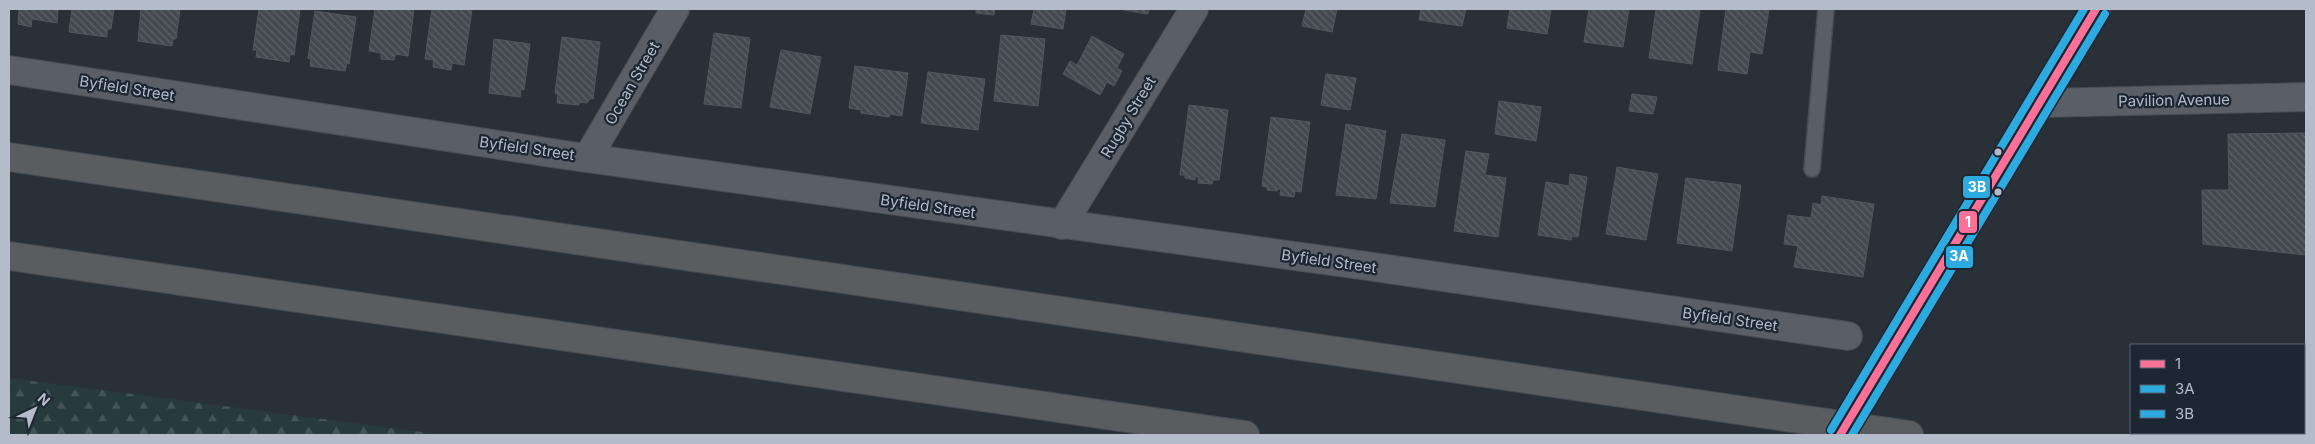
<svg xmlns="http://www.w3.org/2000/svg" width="2315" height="444" font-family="Inter,sans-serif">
	<defs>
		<pattern id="forest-firs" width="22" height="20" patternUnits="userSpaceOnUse" patternTransform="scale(1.25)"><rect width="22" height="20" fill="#273a3e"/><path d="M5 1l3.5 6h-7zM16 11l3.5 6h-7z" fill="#445559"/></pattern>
		<pattern id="building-back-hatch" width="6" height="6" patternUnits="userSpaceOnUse" patternTransform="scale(1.25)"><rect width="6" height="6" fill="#444950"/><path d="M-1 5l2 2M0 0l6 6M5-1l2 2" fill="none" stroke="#5d6168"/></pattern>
	</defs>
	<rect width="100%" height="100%" fill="#2a3038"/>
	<path fill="url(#forest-firs)" d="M9 378 444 435H9Z"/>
	<g fill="url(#building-back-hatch)" stroke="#52575f">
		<path d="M19 9H58L57 23 32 19 31 27 18 24Z"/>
		<path d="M72 9H114L111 29H107V37L69 32Z"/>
		<path d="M141 9H180L176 39H173L172 46 138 41Z"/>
		<path d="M259 9H300L294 55 290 54 289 62 256 57 257 50H253Z"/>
		<path d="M375 9H414L408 56 395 54 394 60 381 59V53L369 51Z"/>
		<path d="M432 9H472L464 65 452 63 451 70 433 67 434 60 425 59Z"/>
		<path d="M976 9H995L994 15 976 13Z"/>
		<path d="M1034 9H1066L1063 29 1031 24Z"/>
		<path d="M1118 9H1149L1148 14Z"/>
		<path d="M1306 9H1337L1332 32 1302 26Z"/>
		<path d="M1421 9H1466L1462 26 1419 20Z"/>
		<path d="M1510 9H1551L1547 34 1507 28Z"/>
		<path d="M1589 9H1629L1623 47 1584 42Z"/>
		<path d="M1656 9H1700L1692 64 1649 58Z"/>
		<path d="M1726 9H1769L1762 54 1750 52 1747 74 1718 70Z"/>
		<path d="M315 11 356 17 349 64 347 63 345 71 310 66 311 59 308 58Z"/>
		<path d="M714 33 750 38 741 108 704 104Z"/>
		<path d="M1001 35 1045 39 1038 106 994 101Z"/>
		<path d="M1092 36 1124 54 1117 68 1122 71 1114 86 1107 82 1100 95 1063 74 1070 61 1077 65Z"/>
		<path d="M562 37 600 42 593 99 591 98 587 103 579 102V105L557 103 558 94 555 93Z"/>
		<path d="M494 39 530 44 524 90 521 89 520 97 489 93Z"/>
		<path d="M781 50 821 57 810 114 770 107Z"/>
		<path d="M855 66 908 73 902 116 890 114 889 117 861 113V110L849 108Z"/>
		<path d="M928 72 985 79 978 130 921 123Z"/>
		<path d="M1326 74 1356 78 1350 110 1321 105Z"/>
		<path d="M1632 94 1657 97 1653 114 1629 111Z"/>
		<path d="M1499 101 1541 107 1536 141 1495 134Z"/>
		<path d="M1189 105 1228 110 1219 180H1213L1212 184 1198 183 1199 177H1195V180L1185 178V175H1180Z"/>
		<path d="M1271 117 1310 122 1301 192 1295 191 1294 197 1280 195 1281 189H1278L1277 191 1267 190V187L1262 186Z"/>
		<path d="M1346 124 1386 131 1376 199 1336 195Z"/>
		<path d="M2306 133V255L2203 244 2202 190H2229L2228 134Z"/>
		<path d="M1402 134 1445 140 1435 207 1390 203Z"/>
		<path d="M1466 151 1489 154 1485 175 1506 178 1498 237 1454 231Z"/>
		<path d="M1617 167 1658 174 1646 240 1606 234Z"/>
		<path d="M1570 174 1587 177 1578 237 1572 236 1571 240 1538 235 1546 182 1569 186Z"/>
		<path d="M1686 178 1741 185 1732 251 1677 243Z"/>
		<path d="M1822 196 1874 204 1863 277 1794 267 1798 246 1784 244 1788 215 1811 218 1813 203 1821 205Z"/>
	</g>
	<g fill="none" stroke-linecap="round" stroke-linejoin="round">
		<defs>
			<path id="lane" d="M1812 169 1826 9"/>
			<g id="street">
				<path d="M9 70 565 155 1353 264 1848 336"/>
				<path d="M2041 103 2306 97"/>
				<path d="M588 157 675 9"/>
				<path d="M1062 225 1194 9"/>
			</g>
			<path id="secondary" d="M1865 394 2096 9"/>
			<g id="highway">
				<path d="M9 157 1909 435"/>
				<path d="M9 256 1245 435"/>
				<path d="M2209 435 2306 434"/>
			</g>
		</defs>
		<use href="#lane" stroke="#484c53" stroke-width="18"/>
		<use href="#street" stroke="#484c53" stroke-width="30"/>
		<use href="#secondary" stroke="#484c53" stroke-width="30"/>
		<use href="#highway" stroke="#474c53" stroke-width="30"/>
		<use href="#lane" stroke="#5a5e66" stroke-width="15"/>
		<use href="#street" stroke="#5a5e66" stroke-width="28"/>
		<use href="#secondary" stroke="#595d64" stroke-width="28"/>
		<use href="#highway" stroke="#5a5d60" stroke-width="28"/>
		<defs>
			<path id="secondary-bridge" d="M1840 435 1865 394"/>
		</defs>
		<use href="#secondary-bridge" stroke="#484c53" stroke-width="30" stroke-linecap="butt"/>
		<use href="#secondary-bridge" stroke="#595d64" stroke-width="28"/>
		<defs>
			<path id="bus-1" d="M1840 435 2096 9"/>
			<path id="bus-2" d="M1852 435 2105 14"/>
			<path id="bus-3" d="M1831 430 2084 9"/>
		</defs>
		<use href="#bus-1" stroke="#1d2633" stroke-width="11"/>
		<use href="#bus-2" stroke="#1d2633" stroke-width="11"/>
		<use href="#bus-3" stroke="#1d2633" stroke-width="11"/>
		<use href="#bus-1" stroke="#fc7198" stroke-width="8"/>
		<use href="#bus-2" stroke="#2dabe0" stroke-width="8"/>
		<use href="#bus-3" stroke="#2dabe0" stroke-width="8"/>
	</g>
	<g fill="#b4bcc9" stroke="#1d2633" stroke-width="2">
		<circle cx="1998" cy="152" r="4.5"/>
		<circle cx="1998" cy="192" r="4.5"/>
	</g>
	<g text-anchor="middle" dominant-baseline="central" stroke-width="4.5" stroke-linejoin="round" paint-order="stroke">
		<g font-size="15" fill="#b4bcc9" stroke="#1d2633">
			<text transform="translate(632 83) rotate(-60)">Ocean Street</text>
			<text transform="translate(127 88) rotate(9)">Byfield Street</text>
			<text transform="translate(2174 100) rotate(-1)">Pavilion Avenue</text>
			<text transform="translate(1128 117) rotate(-59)">Rugby Street</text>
			<text transform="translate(527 148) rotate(8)">Byfield Street</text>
			<text transform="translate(928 206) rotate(8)">Byfield Street</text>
			<text transform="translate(1329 261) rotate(8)">Byfield Street</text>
			<text transform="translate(1730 319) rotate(8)">Byfield Street</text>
		</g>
	</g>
	<g stroke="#1d2633" stroke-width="2">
		<rect x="1962" y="175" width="29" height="24" rx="5" fill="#2dabe0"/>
		<rect x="1958" y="210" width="20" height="24" rx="5" fill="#fc7198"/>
		<rect x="1945" y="245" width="29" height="24" rx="5" fill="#2dabe0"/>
	</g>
	<g font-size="14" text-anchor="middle" font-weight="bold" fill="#fff">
		<text x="1977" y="192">3B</text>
		<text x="1968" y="227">1</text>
		<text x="1959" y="261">3A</text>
	</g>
	<rect width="2315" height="444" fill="none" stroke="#b4bcc9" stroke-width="20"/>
	<rect x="2130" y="344" width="175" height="90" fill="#1d2633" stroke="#59626f"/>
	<rect x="2140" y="360" width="25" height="8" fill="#fc7198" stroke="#59626f"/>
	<text x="2175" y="369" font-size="15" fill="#b4bcc9">1</text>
	<rect x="2140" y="385" width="25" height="8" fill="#2dabe0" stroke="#59626f"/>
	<text x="2175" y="394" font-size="15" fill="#b4bcc9">3A</text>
	<rect x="2140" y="410" width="25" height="8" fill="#2dabe0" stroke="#59626f"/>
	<text x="2175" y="419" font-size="15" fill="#b4bcc9">3B</text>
	<g transform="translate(35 409) rotate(43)" stroke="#1d2633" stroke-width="4" paint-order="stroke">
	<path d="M0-4L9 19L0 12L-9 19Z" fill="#b4bcc9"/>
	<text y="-8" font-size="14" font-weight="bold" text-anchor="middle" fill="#b4bcc9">N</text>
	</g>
</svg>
